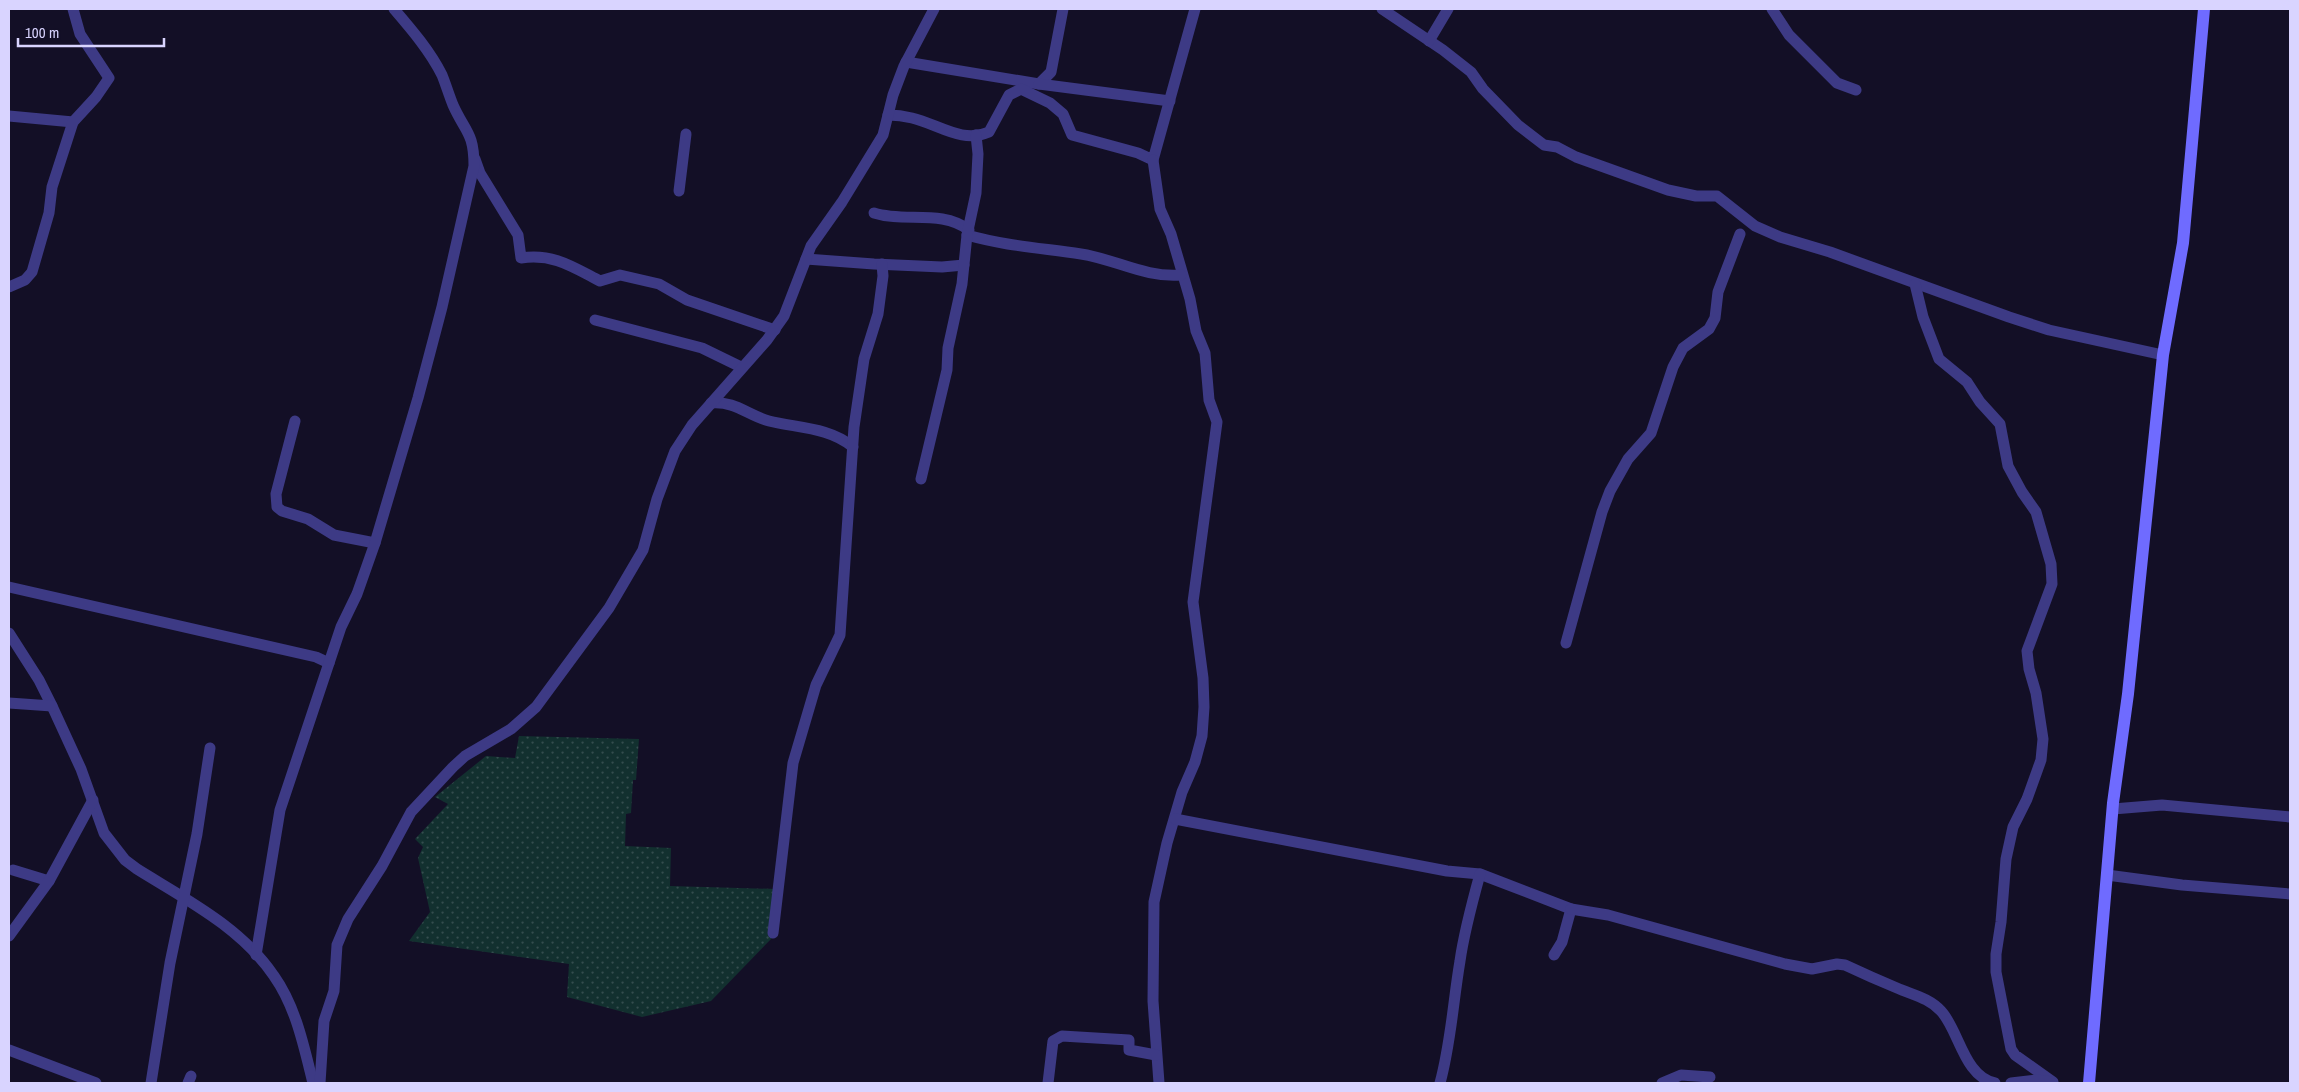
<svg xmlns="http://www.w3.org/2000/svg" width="2299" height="1092" font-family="'Archivo Narrow',sans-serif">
	<defs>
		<pattern id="grass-dots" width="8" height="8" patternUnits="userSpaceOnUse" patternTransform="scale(1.25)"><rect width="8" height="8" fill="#12302f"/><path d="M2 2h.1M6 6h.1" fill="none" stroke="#344d4e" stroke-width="1.8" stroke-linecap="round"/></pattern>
	</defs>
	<rect width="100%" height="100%" fill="#130f26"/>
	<path fill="url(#grass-dots)" d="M519 736 639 739 636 780H633L631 813 626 814 625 846 671 848 670 886 776 889 772 938 711 1001 642 1017 567 997 569 964 409 941 430 912 418 858 423 847 415 839 448 804 435 797 486 756 515 758Z"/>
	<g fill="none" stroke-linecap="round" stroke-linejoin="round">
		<g stroke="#3d3a85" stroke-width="11">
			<path d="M1382 9 1443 50 1471 72 1483 89 1518 125 1544 145 1557 147 1576 157 1668 190 1696 196H1717L1755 226 1780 237 1830 252 2009 317 2049 330 2163 355"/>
			<path d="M1772 9 1789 35 1837 83 1856 90"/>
			<path d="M1429 41 1448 9"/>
			<path d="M906 62 1039 84 1051 72 1063 9"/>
			<path d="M1039 84 1170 101"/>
			<path d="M888 115C896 115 904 116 912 118 938 124 962 144 989 132L1009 95 1021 89 1050 103 1063 114 1072 135 1138 153 1153 160 1195 9"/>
			<path d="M9 116 73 122"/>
			<path d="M475 159 480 173 518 235 521 258C553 253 573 267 600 281L620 275 659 284 687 300 775 330"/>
			<path d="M1153 160 1160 209 1171 234 1190 299 1196 331 1205 353 1209 400 1217 422 1193 602 1203 678 1204 707 1202 736 1195 762 1182 792 1167 843 1154 902 1153 1001 1159 1083"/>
			<path d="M679 191 686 134"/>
			<path d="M874 213C905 223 941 209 969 230"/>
			<path d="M967 235C1006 246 1041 248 1081 254 1115 259 1145 278 1181 275"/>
			<path d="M806 259 874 264 942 267 964 265"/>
			<path d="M1915 284 1923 317 1939 359 1967 382 1980 402 2000 424 2008 466 2022 492 2036 512 2051 564 2052 584 2027 651 2029 669 2036 693 2043 739 2041 760 2027 799 2013 827 2006 859 2001 922 1996 954V972L2011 1049 2015 1055 2053 1082"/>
			<path d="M9 287 25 280 32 272 49 213 52 187 73 122 96 97 109 78 80 34 73 9"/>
			<path d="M595 320 702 348 741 367"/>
			<path d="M711 403C736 401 747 415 769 421 797 428 829 427 853 447"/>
			<path d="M295 421 276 494 277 507 282 511 308 519 334 535 375 543"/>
			<path d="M921 479 947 370 948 348 962 284 967 235 976 193 978 154 976 135"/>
			<path d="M9 587 316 657 329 663"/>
			<path d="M9 633 39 680 52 706 81 769 104 833 125 860 137 869C185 899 241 927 274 976 296 1007 304 1047 313 1083"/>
			<path d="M1566 643 1602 512 1610 491 1628 459 1651 433 1673 367 1683 348 1709 329 1715 318 1718 292 1740 234"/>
			<path d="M9 703 52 706"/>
			<path d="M2113 809 2162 805 2290 817"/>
			<path d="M1175 819 1447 871 1480 874 1571 909 1562 942 1554 955"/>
			<path d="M13 870 49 881"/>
			<path d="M2107 875 2182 885 2290 894"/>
			<path d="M1571 909 1608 915 1785 964 1812 969 1837 964 1845 965C1862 973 1880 981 1897 988 1913 995 1929 998 1941 1011 1959 1030 1964 1077 1995 1083"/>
			<path d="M773 933 793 763 816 685 840 635 854 427 864 359 878 314 883 276 882 264"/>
			<path d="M9 936 49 881 93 800"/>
			<path d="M256 955 280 810 341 627 357 594 375 543 418 398 442 307 474 166C474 132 465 132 453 105 449 95 446 85 442 75 430 51 412 30 394 9"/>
			<path d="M9 1050 96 1083"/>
			<path d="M151 1083 170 963 197 834 210 748"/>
			<path d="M188 1083 191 1076"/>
			<path d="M320 1083 324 1021 334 991 337 945 348 919 382 866 411 812 453 767 465 756 511 729 536 707 609 608 643 550 657 499 675 451 692 425 767 340 784 316 811 246 842 202 883 135 893 95 904 66 934 9"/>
			<path d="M1048 1083 1053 1041 1062 1036 1129 1040V1050L1156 1055"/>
			<path d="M1440 1083C1451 1043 1453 1002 1460 961 1464 932 1472 903 1480 874"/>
			<path d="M1662 1083 1681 1075 1710 1077"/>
			<path d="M2011 1083 2037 1080 2051 1082"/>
		</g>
		<path stroke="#6f6bff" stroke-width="12" d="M2089 1083 2113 803 2128 694 2163 355 2183 243 2204 9"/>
	</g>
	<rect width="2299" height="1092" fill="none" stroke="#d9d4ff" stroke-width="20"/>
	<path d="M18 38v8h146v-8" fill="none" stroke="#d9d4ff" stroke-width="2.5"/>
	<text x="25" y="38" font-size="15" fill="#d9d4ff" stroke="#130f26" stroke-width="4" paint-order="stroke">100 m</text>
</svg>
